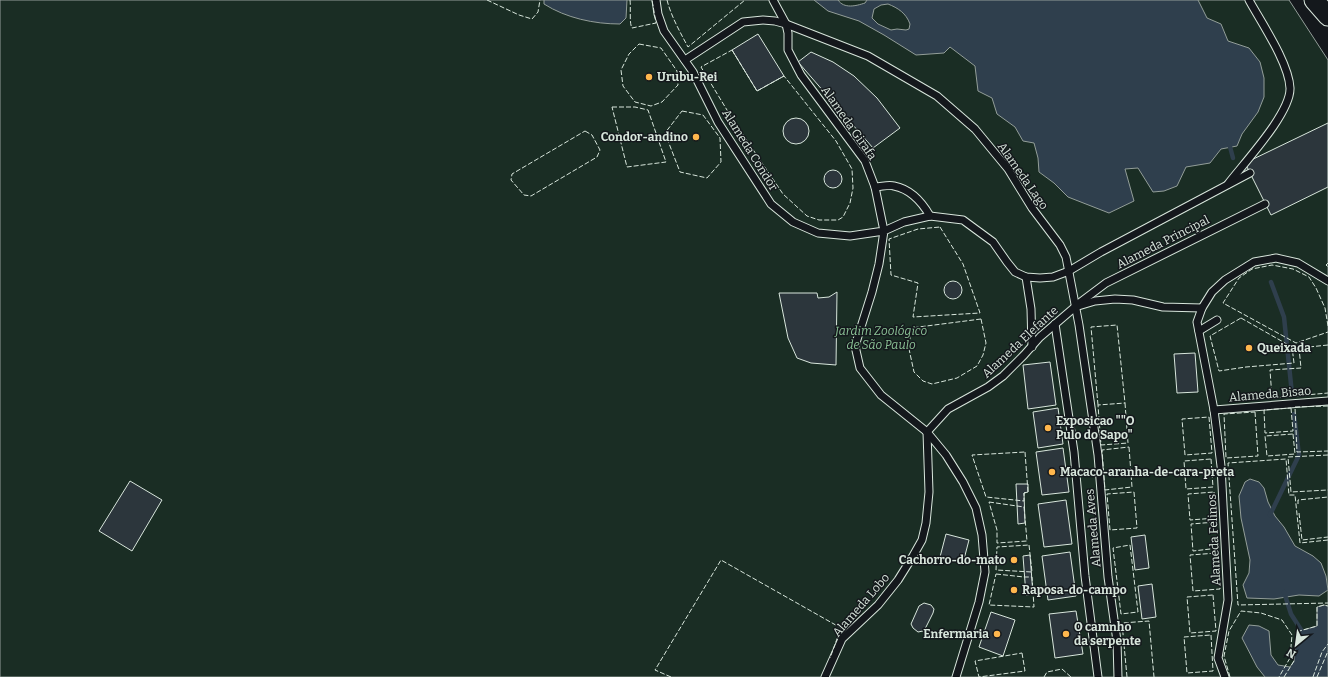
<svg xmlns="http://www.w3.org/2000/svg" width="1328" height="677" font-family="Bitter,serif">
	<rect width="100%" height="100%" fill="#14181c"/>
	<path fill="#1a2d24" stroke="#939e99" d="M0 0H1289L1328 60V677H0Z"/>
	<g fill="#2f3f4d" stroke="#939e99" fill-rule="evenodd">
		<path d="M544 0H627L626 18 620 24C594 24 566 18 544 4Z"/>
		<path d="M814 0H838C844 9 856 6 865 3L867 0H1198L1207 18 1221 24 1228 41 1249 48 1260 62 1264 78V97L1258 112 1242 134 1237 146 1221 149 1210 163 1186 167 1177 186 1164 191 1153 192 1138 168 1125 169 1134 201 1109 213 1068 197 1054 183 1039 172 1038 158 1034 143 1023 141 1015 127 997 114 992 98 978 91 975 66 950 47 944 53 916 55 884 35 859 21 828 11ZM888 4C898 8 906 13 910 24L909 29 906 30 897 29 891 30 878 24 872 18 874 9 881 5Z"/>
		<path d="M1250 479 1259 482 1264 488 1268 502 1275 516 1284 527 1295 546 1313 556 1321 563 1326 576 1328 590 1319 596 1299 595 1274 599 1247 598 1243 585 1249 573 1250 560 1241 518 1239 496 1245 482Z"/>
		<path d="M1324 605 1328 606V677H1265L1257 667 1242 638 1249 625 1259 626 1269 631 1271 655 1278 665 1290 667 1294 661 1296 632 1317 626V607Z"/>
	</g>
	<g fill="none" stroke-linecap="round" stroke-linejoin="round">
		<g stroke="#2f3f4d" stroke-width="4.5">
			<path d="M1229 143 1233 158"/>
			<path d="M1271 282 1284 317 1292 394"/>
			<path d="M1270 515 1299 455 1294 414"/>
			<path d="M1284 592 1291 614 1305 636"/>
		</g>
	</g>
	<g fill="#2c363c" stroke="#d8e6dc">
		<path d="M758 34 784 76 757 91 732 50Z"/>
		<path d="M811 52 833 62 854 76 877 98 900 128 873 148 798 62Z"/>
		<circle cx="796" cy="131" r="13"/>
		<path d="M1328 123V187L1271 215 1245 163Z"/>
		<circle cx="833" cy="179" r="9"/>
		<circle cx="953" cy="290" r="9"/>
		<path d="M837 292 836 365 811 363 797 358 788 338 779 293H817L818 298 829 297Z"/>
		<path d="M1195 353 1198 392 1177 393 1174 354Z"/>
		<path d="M1050 362 1056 405 1028 409 1023 365Z"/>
		<path d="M1058 408 1063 444 1038 448 1033 412Z"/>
		<path d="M1063 448 1069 492 1042 495 1036 452Z"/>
		<path d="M130 481 162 500 132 551 99 531Z"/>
		<path d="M1016 484H1028V492L1024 493 1025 523 1018 524Z"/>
		<path d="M1066 500 1072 544 1044 547 1038 504Z"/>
		<path d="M946 534 969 540 963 563 940 557Z"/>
		<path d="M1145 535 1149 568 1135 570 1131 537Z"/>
		<path d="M1070 552 1076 596 1048 600 1042 556Z"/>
		<path d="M1030 555 1033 594 1026 595 1023 556Z"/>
		<path d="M1152 584 1156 617 1142 619 1138 586Z"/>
		<path d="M924 603 931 605 934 609 933 613 926 627 923 631 918 632 913 628 911 624 919 606Z"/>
		<path d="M1076 611 1083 654 1055 658 1049 614Z"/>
		<path d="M991 612 1015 620 1003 656 979 647Z"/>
	</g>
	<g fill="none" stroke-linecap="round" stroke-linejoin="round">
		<defs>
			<g id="lane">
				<path d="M656 0 658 14 664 31 693 72 718 122 771 204 793 222 818 233 850 236 884 231 875 187 865 161 801 75 788 50V33L786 24 773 0"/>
				<path d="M685 60 743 22 763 20 775 21 786 24 868 56 937 96 975 129 1008 169 1032 208 1060 245 1066 257 1079 325 1098 455 1108 577 1117 641 1118 677"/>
				<path d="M1228 184C1244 163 1291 113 1290 88 1289 63 1261 22 1249 0"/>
				<path d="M875 187C881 187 889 184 894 186 910 189 922 202 930 216"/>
				<path d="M1026 277 1031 309 1032 347"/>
				<path d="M1078 304 1106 283 1265 204"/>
				<path d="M1202 308 1163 307 1133 300 1115 299 1095 301 1075 307 1040 337 1024 355 1003 376 988 387 948 409 927 432 881 395 860 368 855 346 872 292 879 264 884 231 904 222 930 216 963 220 993 242 1007 262 1015 272 1026 277 1040 278 1053 277 1069 271 1101 252 1250 173"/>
				<path d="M1055 324 1074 452 1085 576 1098 677"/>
				<path d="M1199 331 1217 320"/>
				<path d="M1214 410 1328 401"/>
				<path d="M927 432 946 455 963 482 976 508 982 535 985 572 979 602 956 677"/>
				<path d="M825 677 842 639 878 605 898 580 913 556 922 540 926 523 929 492 927 432"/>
				<path d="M1225 677 1218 658 1228 600 1221 466 1214 410 1197 322 1202 308 1212 292 1225 280 1254 262 1276 258 1298 263 1328 281"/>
			</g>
			<path id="secondary" d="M1314 0 1328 16"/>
		</defs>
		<use href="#lane" stroke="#d8e6dc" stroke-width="9"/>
		<use href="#secondary" stroke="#d8e6dc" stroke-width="21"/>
		<use href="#lane" stroke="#14181c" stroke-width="7"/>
		<use href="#secondary" stroke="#14181c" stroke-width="19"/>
		<g stroke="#d8e6dc" stroke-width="1" stroke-dasharray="5 2" stroke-linecap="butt">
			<path d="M487 0 519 15 532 19 538 12 540 0"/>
			<path d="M630 0C631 7 629 23 632 28L656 23 652 0"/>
			<path d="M667 0C671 16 680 32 688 47L745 0"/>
			<path d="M639 44 661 48 677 71 678 85 662 102 651 106 635 102 623 86 621 70 629 54Z"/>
			<path d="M732 50 757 91 784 76 836 141 852 169 853 188 850 203 843 217 838 220H819L807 216 783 194 733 120 701 67Z"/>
			<path d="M612 107H635L648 110 666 162 627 167Z"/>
			<path d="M682 111 703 115 720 138 721 162 707 178 680 172 665 133Z"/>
			<path d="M585 131 592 135 600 150 597 157 531 196 524 195 511 180 512 174Z"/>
			<path d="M940 227 963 264 980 313 913 317 918 283 891 275 889 239 918 229Z"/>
			<path d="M1328 263 1326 265 1328 267"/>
			<path d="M1241 318 1292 347 1294 363 1246 367 1219 371 1210 336Z"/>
			<path d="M981 319 986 343 983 355 977 366 957 378 932 384 923 381 914 372 909 349 911 328Z"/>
			<path d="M1328 326 1325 308 1316 288 1309 277 1293 269 1272 265 1252 269 1239 278 1223 303 1296 343 1328 332"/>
			<path d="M1328 345 1299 348 1301 368 1270 370 1272 398 1328 393"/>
			<path d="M1125 403 1128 443 1101 445 1098 405Z"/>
			<path d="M1098 405 1091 327 1117 325 1125 403"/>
			<path d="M1328 406 1295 407 1297 452 1328 451"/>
			<path d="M1291 408 1293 431 1265 433 1264 410Z"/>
			<path d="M1255 412 1258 456 1226 458 1224 414Z"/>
			<path d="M1209 417 1212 453 1185 455 1182 419Z"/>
			<path d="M1293 434 1295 454 1267 456 1265 436Z"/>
			<path d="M1129 447 1132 487 1105 490 1102 450Z"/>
			<path d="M1025 452 1028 492 1024 493V501L986 497 972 455Z"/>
			<path d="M1328 455 1288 457 1291 492 1328 490"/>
			<path d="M1211 459 1213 487 1186 489 1184 461Z"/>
			<path d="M1134 492 1137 528 1110 530 1107 494Z"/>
			<path d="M1214 492 1216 518 1190 520 1188 494Z"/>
			<path d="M989 502 1024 507 1027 541 997 543V530Z"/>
			<path d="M1298 504V500L1328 497"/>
			<path d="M1299 513 1302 540 1328 537"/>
			<path d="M1216 522 1219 548 1193 551 1191 524Z"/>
			<path d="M1328 540 1300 543 1295 495H1289L1286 459 1228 463 1238 605 1328 603"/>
			<path d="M1029 545 1032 572 996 570 997 547Z"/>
			<path d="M1130 545 1138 612 1121 614 1113 548Z"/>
			<path d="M1217 553 1220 589 1193 591 1190 555Z"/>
			<path d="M996 574 1024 577H1032L1034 607 989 605Z"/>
			<path d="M1213 595 1216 631 1190 633 1187 597Z"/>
			<path d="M1211 635 1213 671 1187 673 1184 637Z"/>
			<path d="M1022 653 1025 671 979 677 975 661Z"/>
			<path d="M671 677 655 670 721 560 841 628 830 658"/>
			<path d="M1044 677 1047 672 1062 669 1071 677"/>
			<path d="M1127 677 1122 623 1149 621 1154 677"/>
			<path d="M1230 677 1224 656 1229 631 1241 611 1261 613 1282 620 1292 635 1290 658 1279 677"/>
			<path d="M1284 677 1294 661 1296 632 1317 626V607L1324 605 1328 606"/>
			<path d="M1313 677 1322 652 1328 644"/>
			<path d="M1317 677 1328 651"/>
		</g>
	</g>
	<g fill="#ffb74d" stroke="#14181c" stroke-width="1.5">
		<circle cx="649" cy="77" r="4"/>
		<circle cx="696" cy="137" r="4"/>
		<circle cx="1249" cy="348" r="4"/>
		<circle cx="1048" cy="428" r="4"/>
		<circle cx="1052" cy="472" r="4"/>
		<circle cx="1014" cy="560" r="4"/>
		<circle cx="1014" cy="590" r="4"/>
		<circle cx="997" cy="634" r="4"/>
		<circle cx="1066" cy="634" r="4"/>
	</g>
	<g text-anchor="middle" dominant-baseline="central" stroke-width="3" stroke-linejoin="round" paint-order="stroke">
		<g font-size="12" font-weight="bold" fill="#d8e6dc" stroke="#14181c" text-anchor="start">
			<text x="657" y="77">Urubu-Rei</text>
			<text x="688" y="137" text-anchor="end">Condor-andino</text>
			<text x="1257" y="348">Queixada</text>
			<text x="1056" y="421">Exposicao ""O<tspan x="1056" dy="14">Pulo do Sapo"</tspan></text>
			<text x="1060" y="472">Macaco-aranha-de-cara-preta</text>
			<text x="1006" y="560" text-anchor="end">Cachorro-do-mato</text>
			<text x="1022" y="590">Raposa-do-campo</text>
			<text x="1074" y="627">O camnho<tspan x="1074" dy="14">da serpente</tspan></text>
			<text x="989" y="634" text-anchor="end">Enfermaria</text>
		</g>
		<g font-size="12" fill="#d8e6dc" stroke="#14181c">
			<text transform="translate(849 123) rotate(55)">Alameda Girafa</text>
			<text transform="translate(750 150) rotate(58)">Alameda Condor</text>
			<text transform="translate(1023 176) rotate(55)">Alameda Lago</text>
			<text transform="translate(1163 242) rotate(-27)">Alameda Principal</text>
			<text transform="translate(1020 342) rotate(-43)">Alameda Elefante</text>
			<text transform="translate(1270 394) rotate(-5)">Alameda Bisao</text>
			<text transform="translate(1093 528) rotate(-95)">Alameda Aves</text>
			<text transform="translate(1214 540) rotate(-93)">Alameda Felinos</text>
			<text transform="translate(861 605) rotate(-49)">Alameda Lobo</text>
		</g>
		<g font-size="12" font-style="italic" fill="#8ac095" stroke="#14181c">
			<text x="881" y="331">Jardim Zoológico<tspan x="881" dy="14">de São Paulo</tspan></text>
		</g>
	</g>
	<g transform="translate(1296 645) rotate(209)" stroke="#14181c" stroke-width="3" paint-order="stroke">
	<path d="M0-3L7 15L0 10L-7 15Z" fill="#d8e6dc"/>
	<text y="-6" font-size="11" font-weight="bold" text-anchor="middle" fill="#d8e6dc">N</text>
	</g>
</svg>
